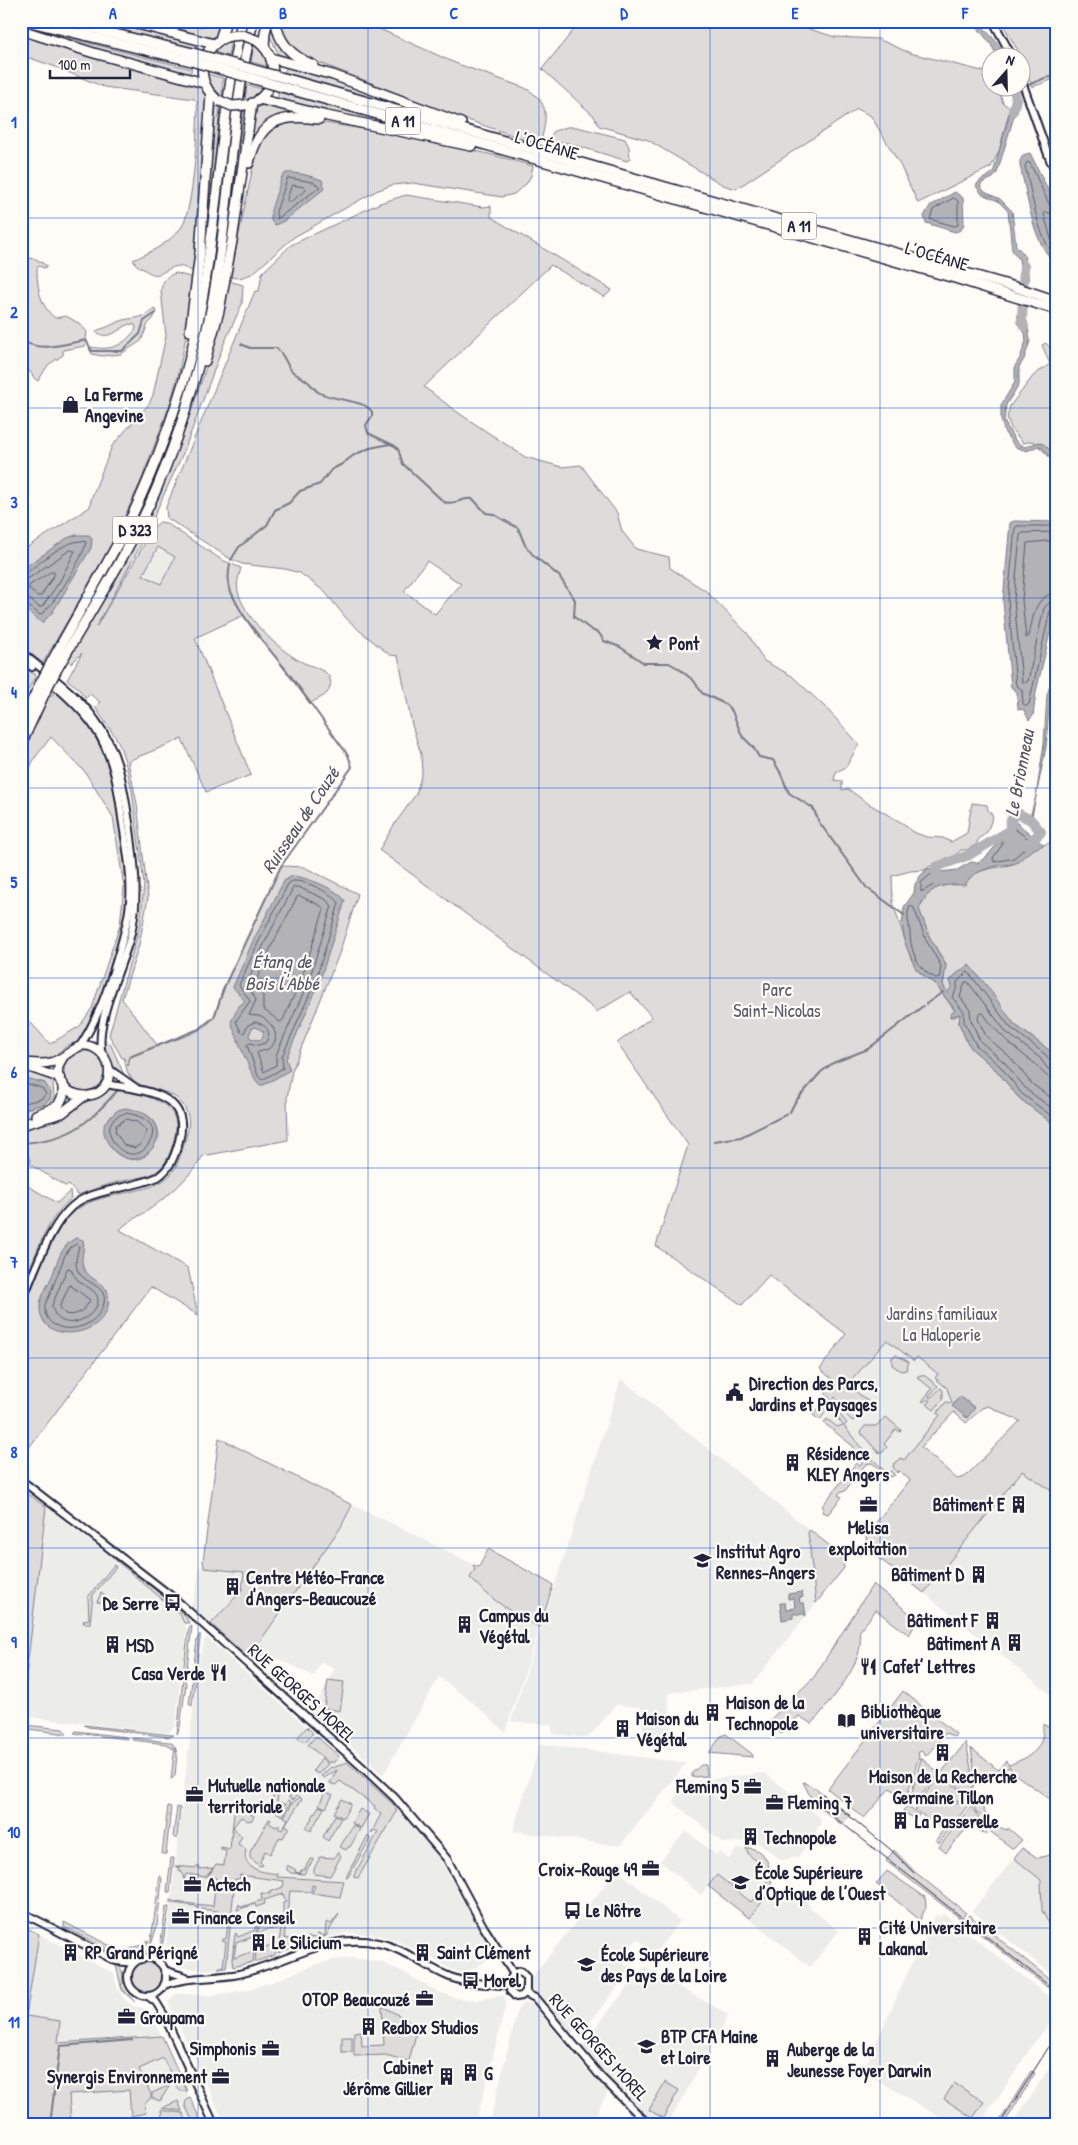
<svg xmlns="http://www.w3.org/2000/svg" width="1078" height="2145" font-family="'Patrick Hand',sans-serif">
	<rect width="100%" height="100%" fill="#fdfcf7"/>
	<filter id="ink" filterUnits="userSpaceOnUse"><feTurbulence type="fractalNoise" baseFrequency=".02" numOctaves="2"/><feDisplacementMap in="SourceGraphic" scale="10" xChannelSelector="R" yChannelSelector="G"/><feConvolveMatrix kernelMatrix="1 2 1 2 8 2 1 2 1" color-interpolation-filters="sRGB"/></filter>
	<g filter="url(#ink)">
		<g fill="#ecece9">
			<path d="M158 547 175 557 161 584 143 574Z"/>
			<path d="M21 646 42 664 21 706Z"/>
			<path d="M886 1333 982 1408 966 1423 953 1412 891 1477 822 1422 838 1397Z"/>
			<path d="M621 1379 841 1555 844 1568 752 1684 668 1693 674 1750 645 1746 640 1707 616 1705 588 1738 553 1734 551 1725 511 1721Z"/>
			<path d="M1022 1470 1057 1494V1703L1049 1693 924 1593Z"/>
			<path d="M352 1505 389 1522 471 1563 475 1569 470 1578 477 1585 524 1620 540 1627 505 1732 472 1702 439 1677 383 1775 346 1741 312 1714 334 1669 321 1662 314 1676 270 1655 258 1645 341 1527Z"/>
			<path d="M46 1507 122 1565 180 1614 187 1630 175 1726 168 1733 21 1716Z"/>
			<path d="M199 1567 244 1572 242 1590 211 1624 191 1606 197 1588Z"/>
			<path d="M206 1637 396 1807 437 1855 495 1955 465 1974 452 1970 421 1952 389 1938 371 1934 347 1933 310 1941 268 1957 232 1967 206 1970 178 1967 166 1945 199 1660Z"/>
			<path d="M540 1744 686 1763 620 1846 513 1831Z"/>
			<path d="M765 1773 820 1817 821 1824 798 1857 781 1860 760 1844 753 1841 723 1843 675 1804 674 1799 688 1782Z"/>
			<path d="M686 1831 716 1855 719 1852 729 1859 737 1849 753 1848 768 1861 772 1890 780 1897 807 1894 809 1907 839 1931 810 1967 708 1886 701 1895 660 1861Z"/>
			<path d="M1014 1858 1041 1880 1042 1911 1057 1938V1964L1050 1973 972 1911Z"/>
			<path d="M617 1870 680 1921 655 1953 637 1939 620 1961 629 1967V1972L583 2031H568L532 1988V1977Z"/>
			<path d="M943 1913 1054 2001 1057 2007V2013L1031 2047 997 2100 992 2104 981 2124H951L863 2071 915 1957 936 1915 940 1917Z"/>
			<path d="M39 1934 114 1973 117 1988 124 1999 133 2006 149 2009 202 2124H47L60 2022 26 2016Z"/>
			<path d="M353 1958 381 1962 405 1973 439 1992 456 1998 477 2000 504 1995 506 2003 476 2124H225L168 2002 175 1994 212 1995 247 1990 272 1982 315 1965 333 1960Z"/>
			<path d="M644 1967 729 2015 668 2124H654L630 2100V2095L627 2092 624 2093 602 2072 583 2047 584 2043 593 2035 592 2032Z"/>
			<path d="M523 2003 528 2002 533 2005 592 2076 608 2091 591 2124H489L518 2009Z"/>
			<path d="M1057 2056V2124H1025L1017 2117Z"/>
		</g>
		<g fill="#dddcdb" stroke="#807f8b" fill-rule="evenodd">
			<path d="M85 21H114L198 43V47L195 48Z"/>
			<path d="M173 21H188L192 25 201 27 204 25 209 26 210 21H222L218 34 212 38 202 37 175 27Z"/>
			<path d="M271 21 296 61 278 54 273 42 268 36Z"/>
			<path d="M281 21H362L455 63 525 88C550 102 547 117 541 141H539L538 144 453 115 305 57C290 47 283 39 281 21Z"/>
			<path d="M581 21H783L835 37 878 39 910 53 990 73V88H998L1003 103 1010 108 999 151 991 167 918 203 899 163 871 116 857 109 736 189 723 185 648 140 599 126 594 116 542 69Z"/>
			<path d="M1001 21H1057V78L1032 87 1021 56Z"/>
			<path d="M21 26 192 69 189 75 82 47Z"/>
			<path d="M21 34 199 84 208 101 193 271C188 270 183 266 178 266 161 269 161 281 145 270 140 267 136 266 133 260 151 252 168 244 181 228 193 213 199 124 197 102L194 99 104 87 53 66 21 55Z"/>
			<path d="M231 41 228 56 214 52 218 47Z"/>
			<path d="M254 45 265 56 269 67 251 62Z"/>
			<path d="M287 67 360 88 422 112 284 72Z"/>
			<path d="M207 74 223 78 222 96 211 86Z"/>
			<path d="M247 85 263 89 255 97 245 100Z"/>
			<path d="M278 92 416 130 299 106 278 99Z"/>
			<path d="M264 104 276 106 287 111 302 113 293 114 253 142 250 141 255 110Z"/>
			<path d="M216 106 220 108 203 269H200Z"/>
			<path d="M246 111 242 163 222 272 243 112Z"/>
			<path d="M304 120C381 131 459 144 533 166L531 176 526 184 514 194 502 197 413 183 392 185 376 191 294 237 252 274 239 278 230 277 257 147C269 125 279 121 304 120Z"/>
			<path d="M567 127H577L625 139 629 147 630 159 627 161 568 143 547 142 554 131Z"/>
			<path d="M406 195 483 207 491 206V217L612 290 604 297 551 265 424 387 460 414 525 457 562 467 581 465 617 513 622 531 636 549 669 557 670 568 706 591 748 634 764 661 792 676 826 708 859 744 846 767 836 772 834 780 842 781V790L848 789 869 804 904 824 911 831 926 837 943 838 951 842 967 833 972 803 987 805 988 810 993 816 987 832 978 840 977 844 967 850H961L953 857 946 858 944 863 930 866 925 870 910 871 892 876 893 903 911 959 920 973 936 985 955 1011 952 1018 960 1014 959 1023 967 1042 972 1049 997 1071 1019 1098 1057 1127V1494L1022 1471 924 1593 867 1549 866 1535 910 1480 899 1471 897 1473 893 1467 894 1463 901 1458 904 1460 940 1415 937 1413 946 1402 952 1403 947 1388 935 1378 938 1374 917 1357 914 1361 887 1340 849 1383V1386L875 1407 852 1421 836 1403 838 1401 835 1397 833 1401 826 1394V1390L833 1380 820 1369 846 1334 769 1275 742 1305 656 1246 688 1145 617 1043 652 1017 630 992 596 1012 592 1007 379 850 394 825 416 794 422 772 421 754 412 725 398 656 390 655 360 631 346 618 325 592 300 573 285 569 242 564 229 558 167 518 166 507 255 291H259L262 273 291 245 380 203ZM427 561 461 584 435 614 404 591ZM988 1406 1020 1421 965 1477 957 1479 921 1447 954 1412 966 1423 982 1408Z"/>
			<path d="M21 257 36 259 47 266 44 268 39 266 37 268C37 287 40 306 55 318L66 316 80 324 87 332 85 346 63 350V355L48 365 38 381 35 379 21 359Z"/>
			<path d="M176 273 193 278 188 326 179 372 169 407 141 481 113 542 43 663 21 646V551L90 507 91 499 112 446 149 404 153 395 166 336 161 290C163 280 166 276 176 273Z"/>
			<path d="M229 281 243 285 242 304 223 346 184 451 155 514 153 523 96 627 155 526 160 522 166 523 222 560 241 568C239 576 236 583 238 591 244 617 276 647 298 660 306 665 315 666 323 671 329 674 332 681 330 687 328 697 317 698 310 704L244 615 195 638 251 775 206 792 182 739 128 761 137 804 148 898 139 945 122 999 158 1046C176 1039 208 1032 216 1013 219 1007 220 999 221 993L281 866 304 867 358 894 339 954 292 1071 287 1098 288 1140 203 1156C189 1178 171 1194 150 1209 140 1216 127 1221 120 1230L188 1268 198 1315 151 1287 21 1458V1321L23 1319 21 1316C32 1290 52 1232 71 1214 97 1189 152 1197 171 1174 178 1166 180 1156 183 1146 187 1135 191 1124 187 1113 177 1083 141 1095 129 1075 126 1071 126 1064 124 1058H122L109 1035 140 925 144 884 132 791 125 761 118 741 95 707 100 702 90 694 86 698 76 686 67 680 82 653 71 664 69 659 126 560 157 498 181 440 209 359ZM158 547 175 557 161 584 143 575Z"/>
			<path d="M154 309 157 311 153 319 148 324 141 341 121 354 102 356 92 354 89 349 91 347C112 351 123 346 136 329L135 325 129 324C118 330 108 341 96 332L98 330C108 328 115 322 124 320 137 317 143 319 154 309Z"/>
			<path d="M1046 343 1057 356V464L1033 441 1023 443 1012 430 1007 418 1010 406 1034 375 1050 364 1042 345Z"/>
			<path d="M21 667 36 675 21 703Z"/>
			<path d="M55 690C102 731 112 767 120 827 123 850 128 873 127 896 126 933 103 1001 83 1033L85 1034 80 1041 68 1045 50 1059 51 1077 56 1081 53 1083 54 1097 47 1106 61 1118 73 1112 83 1103 98 1098 111 1087C141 1097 188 1097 173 1143 169 1156 165 1168 152 1174 142 1178 129 1179 118 1182 104 1185 91 1190 78 1195L69 1185 65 1186 31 1165 27 1150 21 1152V1110L44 1104 45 1083 21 1077V1016L32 1024 50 1044 80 1026 92 1008 120 925 124 887 113 817 85 772 51 737 34 759 21 787V715L36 726 49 696 51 697ZM118 1110C137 1111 158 1112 159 1137 155 1143 150 1152 145 1156 133 1165 113 1156 108 1142 105 1137 106 1128 105 1122Z"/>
			<path d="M1057 841V1062L1045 1047 1014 1024 1003 1010 955 977 950 980 952 986 948 994 943 985 946 965 930 938 919 909C929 886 942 884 965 884 974 867 998 869 1013 864 1020 861 1024 853 1031 849 1039 845 1048 844 1057 841Z"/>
			<path d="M103 1039 111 1045 125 1077C112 1068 106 1055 103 1039Z"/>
			<circle cx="84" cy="1071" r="20"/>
			<path d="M21 1182 57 1203 70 1191 71 1199C44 1221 35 1259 21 1290Z"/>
			<path d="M896 1355 909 1362 906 1370 901 1371 892 1365V1357Z"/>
			<path d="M920 1375 925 1376 938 1386 929 1396 930 1398 941 1388 943 1391V1399L934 1410 926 1404 930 1401 927 1399 924 1402 922 1401 932 1389 917 1377Z"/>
			<path d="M825 1401 831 1405 820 1420 813 1415Z"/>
			<path d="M836 1410 847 1423 844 1426 863 1450 887 1473 891 1471 895 1475 890 1477 872 1463 866 1464 844 1492 841 1491 838 1495 842 1497 828 1514 822 1512 824 1508 822 1506 856 1463 860 1466 865 1459 856 1451 853 1453 854 1447 824 1423 827 1419 837 1427 843 1425 833 1412Z"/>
			<path d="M886 1417 901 1430 900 1432 896 1429 884 1444 887 1447 882 1453H879L860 1432 865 1426H876Z"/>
			<path d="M219 1438 352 1505 341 1527 258 1644 265 1650 255 1664 211 1624 242 1590 244 1572 204 1568 203 1561Z"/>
			<path d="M21 1489 46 1507 22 1711H21Z"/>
			<path d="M810 1530 841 1555 844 1568 816 1603 808 1532Z"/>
			<path d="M488 1549 553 1585 540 1627C514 1616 490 1598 470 1578L475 1569 473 1565 479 1567Z"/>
			<path d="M112 1557H114L173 1604 186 1617 189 1623H184L180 1614Z"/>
			<path d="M114 1565 116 1567 93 1595 90 1623H83L84 1620 89 1619 88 1597Z"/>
			<path d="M873 1584 918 1620 909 1635 876 1610 859 1632C868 1661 829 1702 812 1724L799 1716 782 1734 767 1723 814 1677Z"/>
			<path d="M101 1593 113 1602 112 1604 97 1602Z"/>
			<path d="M192 1626 187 1668 186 1672H183L189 1628Z"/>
			<path d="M200 1634V1638L192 1706 189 1704 197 1640Z"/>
			<path d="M183 1679 185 1680 186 1684 180 1727 177 1734Z"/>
			<path d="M328 1680 344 1682 340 1711 324 1708Z"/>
			<path d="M903 1691 956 1734 954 1737 946 1733 926 1756 921 1751 918 1753 919 1756 906 1800 890 1788 864 1818 828 1789Z"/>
			<path d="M1043 1724 1050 1728 1057 1751V1804L1012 1772 1010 1767 991 1777 985 1784H976L971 1748 998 1770 1006 1761 1009 1766V1765C1031 1756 1044 1751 1043 1724Z"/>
			<path d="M24 1725 63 1729 67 1734 21 1728Z"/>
			<path d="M84 1725 171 1735H174L169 1737 88 1727Z"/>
			<path d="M307 1727 313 1733 305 1742 297 1738Z"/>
			<path d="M76 1731 126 1737 127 1739 74 1733Z"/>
			<path d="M726 1734 752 1754 753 1757 709 1753 721 1736Z"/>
			<path d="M316 1736 339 1756 333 1763 331 1761 329 1763 308 1745Z"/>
			<path d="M133 1738 169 1742 173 1744V1749L166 1744 132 1740Z"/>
			<path d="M966 1742 974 1785 968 1794 941 1773Z"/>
			<path d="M175 1746 177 1754 175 1776 171 1779Z"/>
			<path d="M322 1758 328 1764 318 1774 313 1771Z"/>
			<path d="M921 1758 939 1773 917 1801 911 1796Z"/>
			<path d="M347 1762 396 1807V1813L358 1878 354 1877V1875L378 1832 375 1830 371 1833 381 1814 374 1808 375 1806 340 1781 335 1785 330 1783 337 1770 324 1778 321 1776 331 1767 333 1768Z"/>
			<path d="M701 1765H706L707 1776 692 1777V1773Z"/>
			<path d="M940 1775 967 1795 966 1800 919 1802Z"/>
			<path d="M803 1782 818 1790 850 1815 842 1825 813 1802Z"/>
			<path d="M303 1783 306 1787 293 1800 289 1798 291 1791 295 1793Z"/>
			<path d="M274 1792 278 1795 277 1803 279 1804 280 1802 285 1805 288 1800 291 1802 283 1816 270 1809Z"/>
			<path d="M325 1792 333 1795 326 1808 319 1805Z"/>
			<path d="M300 1797 302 1799 285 1825 289 1827 283 1838 280 1837 270 1854 265 1851 260 1862 263 1865 260 1866 250 1858V1852L269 1819 271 1820 269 1823 276 1827 278 1824 280 1825 278 1828 282 1830 288 1819 284 1817 292 1803Z"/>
			<path d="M342 1799 351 1804 343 1818 334 1813Z"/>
			<path d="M976 1801C984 1807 983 1810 987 1817 990 1824 1000 1828 1007 1830L1008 1828 1022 1840 1013 1849 991 1832 984 1819 976 1812 974 1805Z"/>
			<path d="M966 1802 969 1804 939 1843 936 1840 943 1830 915 1810 919 1804Z"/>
			<path d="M235 1805 254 1816 252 1820 248 1821 241 1817 234 1826V1829L242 1836 238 1844 246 1849 245 1857C249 1872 265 1872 278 1874L277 1877 344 1881 340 1897 312 1893 315 1886 312 1885 311 1892 290 1891 284 1938 302 1941 309 1937 316 1938 317 1934 325 1936 326 1923 327 1922 331 1924 339 1914 326 1936 278 1953 281 1927 270 1930 269 1928 257 1935 260 1925 262 1924 263 1927 283 1920V1903L286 1902 283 1894 264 1900 265 1904 256 1907 255 1904 237 1910 239 1904 241 1907 262 1900 261 1893 270 1894V1892L283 1887 284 1881 240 1875V1879H235L226 1968 219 1969V1967H223L226 1942 222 1941V1939H226L229 1917 225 1916V1912L202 1909 200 1913 196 1906 171 1903V1900L175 1902 213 1906 216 1878 208 1877 216 1864 224 1865 226 1850 221 1849V1847L230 1849Z"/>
			<path d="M168 1806 171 1807 166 1854H162Z"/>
			<path d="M319 1806 324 1808 311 1831 306 1828Z"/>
			<path d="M907 1806 919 1815 915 1820 903 1811Z"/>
			<path d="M971 1806C976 1816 984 1822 987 1834L986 1835 970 1824 946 1853 939 1847Z"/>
			<path d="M177 1807 180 1808 177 1839 173 1837Z"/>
			<path d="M360 1809 369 1814 361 1828 352 1823Z"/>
			<path d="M335 1815 341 1818 328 1841 323 1837Z"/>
			<path d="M353 1825 360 1829 350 1847H348L346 1850 340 1847Z"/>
			<path d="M368 1835 370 1839 348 1877H346Z"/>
			<path d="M746 1848C757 1847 768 1857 769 1868H766L749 1855Z"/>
			<path d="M1022 1848 1038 1858 1057 1853V1938L1042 1911 1041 1880 1014 1858Z"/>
			<path d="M894 1850 915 1872 966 1913 961 1919 886 1861Z"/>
			<path d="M338 1852 341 1856 330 1876 314 1874V1869L320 1857 334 1858Z"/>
			<path d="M171 1858H174L170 1892H167Z"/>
			<path d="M310 1859H314L304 1874 291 1873 287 1870V1865L296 1870 295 1872 300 1873 301 1870H304Z"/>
			<path d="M175 1866 196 1868 199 1866V1869L213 1868 206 1877 186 1874 184 1880 182 1872 179 1871 180 1868Z"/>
			<path d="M887 1871 925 1897 926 1907 920 1920 876 1884Z"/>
			<path d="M160 1875 162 1879 157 1926 150 1948Z"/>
			<path d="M717 1875 751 1902 769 1879H771L772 1890 749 1918 708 1886Z"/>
			<path d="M166 1907H169L162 1948H160Z"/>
			<path d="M969 1915 1057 1985V1995L964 1921Z"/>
			<path d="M64 1922 124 1953 134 1947 146 1944 147 1940 149 1941 144 1948 123 1957 64 1927Z"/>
			<path d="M21 1925 39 1934 26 2016 60 2021 58 2043 162 2036 187 2091H181L177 2088 163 2058 139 2069 151 2094V2098L144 2104 146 2113 131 2116 129 2090 69 2094 71 2124H21Z"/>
			<path d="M258 1926 255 1936 236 1943 234 1958 254 1951 253 1962 233 1967 232 1960 235 1934 236 1933 238 1937 255 1930V1927Z"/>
			<path d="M277 1943 275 1955 255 1962 256 1950Z"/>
			<path d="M146 1950 149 1951 133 1960 123 1959Z"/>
			<circle cx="147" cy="1977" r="16"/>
			<path d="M116 1965C125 1969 122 1976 123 1984L121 1985 127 1994 135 2002 122 1990Z"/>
			<path d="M382 2006 418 2026 409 2061 385 2055 354 2056V2032L361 2031 362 2046 384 2045Z"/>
			<rect x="342" y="2037" width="10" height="15"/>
			<path d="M1031 2071 1035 2073 1004 2124H998Z"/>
			<path d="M665 2082 679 2090 663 2118 649 2110Z"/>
			<path d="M954 2083 984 2102 973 2118 944 2099Z"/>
			<path d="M170 2085 160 2101 152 2098V2093Z"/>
			<path d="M190 2097 202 2124H194L185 2105 186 2101Z"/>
			<path d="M178 2101 182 2111 162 2108Z"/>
			<path d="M161 2110 183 2113 188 2124H163Z"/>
		</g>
		<g fill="#b2b2b7" stroke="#787885" fill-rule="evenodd">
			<path d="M972 21H978L1000 46 1004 57H998L990 43Z"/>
			<path d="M1014 98 1018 99V103L997 173 993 178 982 183 980 186 985 192 1000 199 1012 211 1016 246 1023 253 1025 259 1029 281 1021 278 1019 259 1012 250 1008 211 998 201 982 194 976 186C980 177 990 178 994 170Z"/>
			<path d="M1030 153 1057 208V263C1033 249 1027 192 1020 166V161L1023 155Z"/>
			<path d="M286 173C297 172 311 176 322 180L325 188 284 221 275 225 271 221V210L282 176Z"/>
			<path d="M955 192 963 198 964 224 961 230 955 232 926 223 924 216 930 206Z"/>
			<path d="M1018 314 1026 316 1030 341 1024 359 1019 367V384L1006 405 1004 421 1014 439 1019 444 1025 447 1039 442C1048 445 1057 457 1057 467L1042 447 1038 446 1027 451 1015 447 1005 433 1001 420V405L1015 382V366L1020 358 1026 341 1025 333 1017 323Z"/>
			<path d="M1014 521 1057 522V603L1036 692 1033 716 1029 720 1024 710 1018 709 1017 692 1011 687 1003 601 1010 523Z"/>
			<path d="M76 535H89L92 539 91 548 52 613 42 623 21 606V570L67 538Z"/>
			<path d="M1057 663V674L1050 695 1046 747 1030 826 1028 824 1036 796 1044 744 1047 695Z"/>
			<path d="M1012 819 1044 845C1030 850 1028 853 1018 862 1013 865 1008 864 1003 865 990 867 971 872 965 885 942 884 929 886 919 909L930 938 946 965 943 985 947 993 952 986 950 981 956 974 969 965 987 986 1014 1024 1049 1050 1057 1062V1127L1019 1098 997 1071 972 1049 967 1042 959 1023 960 1014 950 1017V1015L955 1010 936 985 916 969 906 946 902 925 904 907 914 893 915 884 921 875 927 869 934 868 940 872 957 870 971 862 978 863 988 855 998 843 994 842Z"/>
			<path d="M292 876C304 876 340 890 345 901L319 983 286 1059 290 1070 264 1085H260C252 1080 236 1034 231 1022L239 1006 245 1001 233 987 253 941 284 881ZM256 1027 264 1032 262 1039 258 1040 250 1038 249 1035 252 1028Z"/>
			<path d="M21 1077 45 1083 51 1093 50 1099 44 1104 21 1110Z"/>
			<path d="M125 1108C191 1117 142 1186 111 1147 105 1140 102 1131 105 1122L118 1110Z"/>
			<path d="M76 1238 83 1240C85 1247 82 1253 82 1260 82 1276 98 1279 107 1290 121 1336 37 1351 40 1305 40 1298 49 1283 52 1276 58 1261 61 1245 76 1238Z"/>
			<path d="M960 1396 975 1408 967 1418 952 1406Z"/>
			<path d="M802 1592 803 1597 799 1598 800 1603H804L806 1616 803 1614H793V1618L782 1620 780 1603H785L786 1609 795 1608 794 1598 788 1599V1594Z"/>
		</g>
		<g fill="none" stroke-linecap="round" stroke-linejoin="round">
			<g stroke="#5c5c6d" stroke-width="1">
				<path d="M288 178 313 182 320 187 277 219 276 212Z"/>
				<path d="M292 185 304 187 306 190 289 203 287 200Z"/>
				<path d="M954 198 958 201V225L954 226 930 219 933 210Z"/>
				<path d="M1057 209 1050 206 1030 163 1027 162 1025 166C1031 188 1038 244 1057 257"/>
				<path d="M1057 215 1046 212 1044 214 1051 239 1057 249"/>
				<path d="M1057 526H1017L1015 528 1008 600 1016 685 1022 690 1023 704 1026 706 1029 704 1050 611 1052 608 1057 607"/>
				<path d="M1057 532 1023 533 1020 535 1014 600 1022 681 1024 683 1028 681 1044 608 1049 603 1057 601"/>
				<path d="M1057 540 1027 543 1022 600 1026 638 1029 636C1033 619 1034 594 1057 593"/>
				<path d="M51 572H54V575L41 596H38L29 590V586Z"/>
				<path d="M21 573H26C40 563 69 536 86 542 85 555 51 610 40 615L26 604 21 603"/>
				<path d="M21 580 29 578 70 550 75 551 60 581 42 607H39L28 598 21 597"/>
				<path d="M1012 827 1030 840 1031 843 1014 858 994 862 993 858 1002 845V838Z"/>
				<path d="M933 873 940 877 941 881 921 892V883Z"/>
				<path d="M293 881C306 880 332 893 339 903L315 982 282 1057 283 1068 262 1080 258 1076 247 1045 250 1043 258 1045 265 1043C273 1033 267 1025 255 1022L248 1025 244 1033 241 1032 236 1021 250 1001 239 985 258 943 288 884Z"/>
				<path d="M298 887 325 899 332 906 309 980 276 1055V1065L264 1072 257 1053C260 1051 265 1051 268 1049 283 1040 273 1022 261 1017 257 1015 253 1016 249 1015L256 1000 247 984 263 946 293 888Z"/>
				<path d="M300 896 321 906 324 909 302 977 283 1020 280 1022 263 1009V996L255 983 270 949 297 897Z"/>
				<path d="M910 906 914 908 926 940 941 966 939 979C919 973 911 953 910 934 910 924 905 916 910 906Z"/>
				<path d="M1057 1065 1051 1063 1045 1054 1010 1027 969 973 967 972 957 982V988L952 997 964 1012V1022L976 1045 1001 1067 1022 1094 1057 1120"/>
				<path d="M1057 1071 1048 1069 1040 1058 1006 1032 968 982H965L960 997 970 1010 971 1020 980 1041 1005 1063 1027 1090 1057 1112"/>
				<path d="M1057 1079C1043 1078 1042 1069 1033 1062 1013 1047 997 1034 983 1013L979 1014 978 1019 986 1036 1010 1057 1032 1084 1057 1102"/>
				<path d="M21 1082 42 1088 46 1094 41 1099 21 1104"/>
				<path d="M126 1113C145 1116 161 1125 148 1145 128 1175 86 1122 126 1113Z"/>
				<path d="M126 1119 137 1122 147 1131 142 1143 135 1148 124 1145 115 1131 116 1126Z"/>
				<path d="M77 1244 79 1246C77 1254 75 1262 77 1269 82 1284 108 1284 104 1303 95 1337 41 1336 45 1305 46 1301 49 1298 50 1294 55 1281 60 1268 65 1255L70 1248Z"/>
				<path d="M68 1268 71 1269C77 1286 93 1286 97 1296 105 1314 59 1340 52 1306Z"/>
				<path d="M70 1285 90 1300C85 1310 77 1317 65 1314L60 1307Z"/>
			</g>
			<g stroke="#787885" stroke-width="2">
				<path d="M1026 86 1045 78 1057 76"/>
				<path d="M1015 90 1021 88"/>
				<path d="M21 340C41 353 64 344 86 340L92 351H122L140 334 144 321 156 313"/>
				<path d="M241 344 250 348H276C284 354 285 362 291 370 295 375 302 377 307 381 311 384 314 389 318 392 333 401 365 399 372 412V416L366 425 368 433 395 446 398 449 403 464 444 502C454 506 462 497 473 499L486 513 493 514 518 528 525 545 533 555 559 576 575 600 574 617C583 622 589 631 599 633L604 641 620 647 644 663H669L678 668 694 681 702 693 725 704 732 711 742 736 753 747 759 757 773 760 780 772 789 793 813 808 819 822 866 887 904 915"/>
				<path d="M231 560 239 547 267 525 275 510 289 503 300 491 320 484 331 470 342 464 354 455 370 448 390 444"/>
				<path d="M926 1004 943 992"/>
				<path d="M128 1065 129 1058 132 1056 199 1029 214 1017 225 985 281 866 352 767 348 755C327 727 308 699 287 671 267 646 245 623 232 594 227 584 228 574 230 564"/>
				<path d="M790 1112 795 1102 821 1072 833 1063 868 1049 923 1006"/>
				<path d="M714 1141 741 1137 787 1114"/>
				<path d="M21 1143C71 1140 86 1125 118 1090"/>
				<path d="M50 2124 60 2046 132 2040"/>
			</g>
			<g stroke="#b2b2b7" stroke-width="10">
				<path d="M1013 111 1016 99 1014 88"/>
				<path d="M1024 326 1022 321 1024 266"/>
				<path d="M937 882 936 867 969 855 1009 831 1011 820 1017 813 1031 820 1041 832 1027 845"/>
			</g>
			<defs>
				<g id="minor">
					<path d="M993 21 1013 58"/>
					<path d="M1020 76 1050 160 1057 173"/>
					<path d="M21 652C47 674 77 693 96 721 120 753 124 790 130 829 135 867 140 903 129 941 120 970 94 1026 102 1054"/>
					<path d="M21 658 32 667"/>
					<path d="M47 679C65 694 82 709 95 728 113 755 118 786 122 818 126 845 132 873 130 901 129 918 124 935 119 952 109 986 99 1017 80 1046"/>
					<path d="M109 1069 136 1088"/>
					<path d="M21 1303C35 1272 52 1212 85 1198 108 1188 135 1187 158 1177 171 1168 175 1155 179 1141 193 1091 139 1090 105 1084"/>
					<path d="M21 1480 175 1599 361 1766 395 1798 447 1859 483 1926 513 1973"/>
					<path d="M21 1912 116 1961 134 1963"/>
					<circle cx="147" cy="1977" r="19"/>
					<path d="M164 1970 186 1977"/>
					<path d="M520 1971 526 1977V1991L522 1996 516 1997 510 1991 511 1978 514 1973Z"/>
					<path d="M164 1985C188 1976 213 1979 239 1974 287 1963 327 1932 378 1943 404 1948 425 1967 450 1977 470 1985 489 1983 510 1986"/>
					<path d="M525 1993 535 1998 601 2077 648 2124"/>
					<path d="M148 1996 156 2002 164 2015 214 2124"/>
				</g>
				<g id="major">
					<path d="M21 1062C32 1063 42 1065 52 1062 69 1058 80 1034 100 1052 105 1057 108 1063 109 1069 112 1115 36 1095 64 1056"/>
					<path d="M22 1065 60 1078"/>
				</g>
				<g id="highway">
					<path d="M26 21 191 61"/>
					<path d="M62 21 193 53"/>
					<path d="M126 21 214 44"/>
					<path d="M276 21C278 44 293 57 313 65"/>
					<path d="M21 30 94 53 204 83"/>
					<path d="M220 39 226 21"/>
					<path d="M256 40C278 55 278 85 257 101"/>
					<path d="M264 47 265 32 268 21"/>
					<path d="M271 58 333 75 461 123"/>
					<path d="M284 78 1015 287 1057 301"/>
					<path d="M282 87 958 279 1057 310"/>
					<path d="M215 98C193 78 201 44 230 36"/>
					<path d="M259 99 327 116 471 146"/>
					<path d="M249 163C259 122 278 113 319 119"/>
					<path d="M190 331 200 253 211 94"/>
					<path d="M205 361 219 311 232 241 252 103"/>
					<path d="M51 663C76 616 104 571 128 524 150 479 168 431 183 383 218 265 215 141 242 21"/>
					<path d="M57 669C91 610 129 552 156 490 179 436 196 381 208 324 230 224 229 121 253 21"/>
					<path d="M21 724 40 684"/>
					<path d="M21 744 46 690"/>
					<path d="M36 1115 58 1106 63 1096V1084"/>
					<path d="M21 1125 62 1113 84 1096"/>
					<path d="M21 2118 23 2124"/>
				</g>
			</defs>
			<use href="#minor" stroke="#22223b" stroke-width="10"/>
			<use href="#major" stroke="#22223b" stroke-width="11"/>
			<use href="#highway" stroke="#22223b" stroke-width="12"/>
			<use href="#minor" stroke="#fdfcf7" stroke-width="6"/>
			<use href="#major" stroke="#fdfcf7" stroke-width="8"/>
			<use href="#highway" stroke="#fdfcf7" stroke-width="9"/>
			<g stroke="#22223b" stroke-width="1">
				<path d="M822 1794 890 1849 914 1873"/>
				<path d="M815 1802 1057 1992"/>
				<path d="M1000 2124 1057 2034"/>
			</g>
			<defs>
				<g id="highway-bridge">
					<path d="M230 36 242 35 256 40"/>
					<path d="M193 53 284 78"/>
					<path d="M191 61 282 87"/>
					<path d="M220 101 232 106 245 105"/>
					<path d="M40 684 51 663"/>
					<path d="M46 690 57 669"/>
				</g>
			</defs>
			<use href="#highway-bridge" stroke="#22223b" stroke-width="12" stroke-linecap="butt"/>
			<use href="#highway-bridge" stroke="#fdfcf7" stroke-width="9"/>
		</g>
	</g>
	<path fill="none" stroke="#1d4ed8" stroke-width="1" stroke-opacity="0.55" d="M198 21V2124M368 21V2124M539 21V2124M710 21V2124M880 21V2124M21 218H1057M21 408H1057M21 598H1057M21 788H1057M21 978H1057M21 1168H1057M21 1358H1057M21 1548H1057M21 1738H1057M21 1928H1057"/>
	<defs>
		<symbol id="shop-bare" viewBox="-9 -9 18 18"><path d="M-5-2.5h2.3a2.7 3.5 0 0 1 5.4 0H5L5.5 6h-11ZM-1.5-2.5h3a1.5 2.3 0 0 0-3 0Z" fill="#22223b" stroke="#fdfcf7" stroke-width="2.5" paint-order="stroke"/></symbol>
		<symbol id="sight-bare" viewBox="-9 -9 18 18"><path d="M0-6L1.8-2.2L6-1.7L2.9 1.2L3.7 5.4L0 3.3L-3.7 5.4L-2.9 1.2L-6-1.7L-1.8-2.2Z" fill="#22223b" stroke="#fdfcf7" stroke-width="2.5" paint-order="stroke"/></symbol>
		<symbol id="civic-bare" viewBox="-9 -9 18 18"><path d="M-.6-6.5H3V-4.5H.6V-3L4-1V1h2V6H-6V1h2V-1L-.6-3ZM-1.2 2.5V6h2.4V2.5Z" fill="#22223b" stroke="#fdfcf7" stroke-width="2.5" paint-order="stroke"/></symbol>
		<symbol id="building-bare" viewBox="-9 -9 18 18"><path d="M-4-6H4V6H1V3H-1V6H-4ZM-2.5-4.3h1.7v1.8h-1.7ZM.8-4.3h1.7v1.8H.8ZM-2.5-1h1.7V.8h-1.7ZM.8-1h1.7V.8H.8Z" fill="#22223b" stroke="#fdfcf7" stroke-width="2.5" paint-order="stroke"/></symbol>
		<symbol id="office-bare" viewBox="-9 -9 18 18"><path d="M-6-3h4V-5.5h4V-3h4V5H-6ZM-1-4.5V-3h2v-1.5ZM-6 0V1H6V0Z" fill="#22223b" stroke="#fdfcf7" stroke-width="2.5" paint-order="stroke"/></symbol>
		<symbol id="university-bare" viewBox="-9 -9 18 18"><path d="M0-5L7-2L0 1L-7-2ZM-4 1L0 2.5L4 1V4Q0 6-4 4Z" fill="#22223b" stroke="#fdfcf7" stroke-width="2.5" paint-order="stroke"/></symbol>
		<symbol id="bus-bare" viewBox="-9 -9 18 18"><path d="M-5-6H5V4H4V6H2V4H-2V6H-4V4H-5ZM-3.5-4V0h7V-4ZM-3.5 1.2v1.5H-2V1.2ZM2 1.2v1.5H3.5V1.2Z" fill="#22223b" stroke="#fdfcf7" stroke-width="2.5" paint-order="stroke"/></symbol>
		<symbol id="restaurant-bare" viewBox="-9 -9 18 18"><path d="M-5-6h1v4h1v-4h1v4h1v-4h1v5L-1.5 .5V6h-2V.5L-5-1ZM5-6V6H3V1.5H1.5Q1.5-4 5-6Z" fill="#22223b" stroke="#fdfcf7" stroke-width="2.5" paint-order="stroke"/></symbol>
		<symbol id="library-bare" viewBox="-9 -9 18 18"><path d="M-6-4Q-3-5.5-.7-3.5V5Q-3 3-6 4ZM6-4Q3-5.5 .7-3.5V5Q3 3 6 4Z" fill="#22223b" stroke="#fdfcf7" stroke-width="2.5" paint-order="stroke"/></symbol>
	</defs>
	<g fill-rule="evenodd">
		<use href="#shop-bare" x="58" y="392" width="25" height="25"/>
		<use href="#sight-bare" x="642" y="630" width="25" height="25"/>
		<use href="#civic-bare" x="722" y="1380" width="25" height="25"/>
		<use href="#building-bare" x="780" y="1450" width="25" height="25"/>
		<use href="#office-bare" x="856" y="1492" width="25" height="25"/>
		<use href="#building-bare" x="1006" y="1492" width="25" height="25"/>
		<use href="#university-bare" x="690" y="1548" width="25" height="25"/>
		<use href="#building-bare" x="966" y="1562" width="25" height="25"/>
		<use href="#building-bare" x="220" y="1574" width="25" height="25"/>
		<use href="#bus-bare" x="160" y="1590" width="25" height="25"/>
		<use href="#building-bare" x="980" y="1608" width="25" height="25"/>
		<use href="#building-bare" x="452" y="1612" width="25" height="25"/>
		<use href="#building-bare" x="1002" y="1630" width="25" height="25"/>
		<use href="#building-bare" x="100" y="1632" width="25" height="25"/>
		<use href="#restaurant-bare" x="856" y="1654" width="25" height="25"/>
		<use href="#restaurant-bare" x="206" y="1660" width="25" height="25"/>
		<use href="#building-bare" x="700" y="1700" width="25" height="25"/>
		<use href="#library-bare" x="834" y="1708" width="25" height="25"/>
		<use href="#building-bare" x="610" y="1716" width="25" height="25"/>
		<use href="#building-bare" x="930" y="1740" width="25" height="25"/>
		<use href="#office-bare" x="740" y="1774" width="25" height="25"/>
		<use href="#office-bare" x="182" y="1782" width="25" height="25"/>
		<use href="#office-bare" x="762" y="1790" width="25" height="25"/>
		<use href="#building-bare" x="888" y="1808" width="25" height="25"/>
		<use href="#building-bare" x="738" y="1824" width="25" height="25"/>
		<use href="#office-bare" x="638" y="1856" width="25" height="25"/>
		<use href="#university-bare" x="728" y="1870" width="25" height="25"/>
		<use href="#office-bare" x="180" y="1872" width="25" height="25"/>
		<use href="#bus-bare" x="560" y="1898" width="25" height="25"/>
		<use href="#office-bare" x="168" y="1904" width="25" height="25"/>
		<use href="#building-bare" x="852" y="1924" width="25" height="25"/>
		<use href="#building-bare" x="246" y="1930" width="25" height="25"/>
		<use href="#building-bare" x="58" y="1940" width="25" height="25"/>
		<use href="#building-bare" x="410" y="1940" width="25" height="25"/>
		<use href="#university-bare" x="574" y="1952" width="25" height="25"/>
		<use href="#bus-bare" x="458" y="1968" width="25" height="25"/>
		<use href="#office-bare" x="412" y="1986" width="25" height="25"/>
		<use href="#office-bare" x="114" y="2004" width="25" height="25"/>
		<use href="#building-bare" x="356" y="2014" width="25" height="25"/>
		<use href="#university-bare" x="634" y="2034" width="25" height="25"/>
		<use href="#office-bare" x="258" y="2036" width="25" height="25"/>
		<use href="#building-bare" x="760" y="2046" width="25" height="25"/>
		<use href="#building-bare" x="458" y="2060" width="25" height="25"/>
		<use href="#office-bare" x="208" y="2064" width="25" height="25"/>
		<use href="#building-bare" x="434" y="2064" width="25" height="25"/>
	</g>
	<g text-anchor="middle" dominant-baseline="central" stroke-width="4.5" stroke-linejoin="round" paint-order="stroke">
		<g fill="#fdfcf7" stroke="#646373" stroke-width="1">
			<rect x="385.5" y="107.5" width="35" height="27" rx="4"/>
			<rect x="781.5" y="212.5" width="35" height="27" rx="4"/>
			<rect x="112.5" y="516.5" width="45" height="27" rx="4"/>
		</g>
		<g font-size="16" font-weight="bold" fill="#22223b">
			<text x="403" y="121">A 11</text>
			<text x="799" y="226">A 11</text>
			<text x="135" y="530">D 323</text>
		</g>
		<g font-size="18" fill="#22223b" stroke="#fdfcf7">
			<text transform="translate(547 145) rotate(16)">L’OCÉANE</text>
			<text transform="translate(937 256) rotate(16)">L’OCÉANE</text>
			<text transform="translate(302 1693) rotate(42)">RUE GEORGES MOREL</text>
			<text transform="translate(599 2047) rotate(48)">RUE GEORGES MOREL</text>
		</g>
		<g font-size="18" font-weight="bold" fill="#22223b" stroke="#fdfcf7" text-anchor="start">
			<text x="85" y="394">La Ferme<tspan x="85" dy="21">Angevine</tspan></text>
			<text x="669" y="643">Pont</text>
			<text x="749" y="1383">Direction des Parcs,<tspan x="749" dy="21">Jardins et Paysages</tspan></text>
			<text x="807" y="1453">Résidence<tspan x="807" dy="21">KLEY Angers</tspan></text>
			<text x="1005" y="1504" text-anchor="end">Bâtiment E</text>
			<text x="868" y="1527" text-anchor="middle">Melisa<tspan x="868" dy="21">exploitation</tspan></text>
			<text x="716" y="1551">Institut Agro<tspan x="716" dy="21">Rennes-Angers</tspan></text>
			<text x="964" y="1574" text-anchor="end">Bâtiment D</text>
			<text x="246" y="1577">Centre Météo-France<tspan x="246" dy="21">d'Angers-Beaucouzé</tspan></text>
			<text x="159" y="1603" text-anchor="end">De Serre</text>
			<text x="479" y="1615">Campus du<tspan x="479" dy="21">Végétal</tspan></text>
			<text x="978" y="1620" text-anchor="end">Bâtiment F</text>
			<text x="1000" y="1643" text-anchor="end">Bâtiment A</text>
			<text x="126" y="1645">MSD</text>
			<text x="883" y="1666">Cafet’ Lettres</text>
			<text x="205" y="1673" text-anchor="end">Casa Verde</text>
			<text x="726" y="1702">Maison de la<tspan x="726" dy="21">Technopole</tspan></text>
			<text x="861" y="1711">Bibliothèque<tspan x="861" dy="21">universitaire</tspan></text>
			<text x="636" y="1718">Maison du<tspan x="636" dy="21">Végétal</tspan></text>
			<text x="943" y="1776" text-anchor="middle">Maison de la Recherche<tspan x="943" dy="21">Germaine Tillon</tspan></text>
			<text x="208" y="1785">Mutuelle nationale<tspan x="208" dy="21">territoriale</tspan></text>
			<text x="739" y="1786" text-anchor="end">Fleming 5</text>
			<text x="788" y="1802">Fleming 7</text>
			<text x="915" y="1821">La Passerelle</text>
			<text x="764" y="1837">Technopole</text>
			<text x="637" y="1869" text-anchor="end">Croix-Rouge 49</text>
			<text x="755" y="1872">École Supérieure<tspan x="755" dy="21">d’Optique de l’Ouest</tspan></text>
			<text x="207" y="1884">Actech</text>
			<text x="586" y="1910">Le Nôtre</text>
			<text x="194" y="1917">Finance Conseil</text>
			<text x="879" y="1927">Cité Universitaire<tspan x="879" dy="21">Lakanal</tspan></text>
			<text x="272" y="1942">Le Silicium</text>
			<text x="85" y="1952">RP Grand Périgné</text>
			<text x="437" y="1952">Saint Clément</text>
			<text x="601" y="1954">École Supérieure<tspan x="601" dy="21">des Pays de la Loire</tspan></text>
			<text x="484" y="1980">Morel</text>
			<text x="410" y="1999" text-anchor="end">OTOP Beaucouzé</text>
			<text x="140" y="2017">Groupama</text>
			<text x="382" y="2027">Redbox Studios</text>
			<text x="661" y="2036">BTP CFA Maine<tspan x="661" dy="21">et Loire</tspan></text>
			<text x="256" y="2048" text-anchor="end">Simphonis</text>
			<text x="787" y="2049">Auberge de la<tspan x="787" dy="21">Jeunesse Foyer Darwin</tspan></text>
			<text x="433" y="2067" text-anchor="end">Cabinet<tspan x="433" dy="21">Jérôme Gillier</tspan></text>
			<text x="484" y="2073">G</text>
			<text x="207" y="2076" text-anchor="end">Synergis Environnement</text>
		</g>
		<g font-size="18" fill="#5a5a6b" stroke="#fdfcf7">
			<text x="777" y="989">Parc<tspan x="777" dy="21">Saint-Nicolas</tspan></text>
			<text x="942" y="1313">Jardins familiaux<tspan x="942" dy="21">La Haloperie</tspan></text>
		</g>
		<g font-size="19" font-style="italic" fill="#545466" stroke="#fdfcf7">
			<text transform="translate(1019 773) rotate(-79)">Le Brionneau</text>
			<text transform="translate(300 820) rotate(-56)">Ruisseau de Couzé</text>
			<text x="282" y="961">Étang de<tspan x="282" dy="22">Bois l'Abbé</tspan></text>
		</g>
	</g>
	<rect width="1078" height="2145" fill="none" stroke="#fdfcf7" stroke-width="55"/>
	<g transform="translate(1006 72) rotate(20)"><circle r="24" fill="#fdfcf7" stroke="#a5a5ac"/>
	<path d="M0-4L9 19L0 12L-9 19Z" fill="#22223b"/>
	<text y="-8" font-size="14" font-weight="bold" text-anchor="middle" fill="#22223b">N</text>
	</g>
	<path d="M50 70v8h80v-8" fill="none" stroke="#22223b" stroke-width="2.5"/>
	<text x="58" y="70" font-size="15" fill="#22223b" stroke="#fdfcf7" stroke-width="4" paint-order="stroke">100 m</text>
	<rect x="28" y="28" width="1022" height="2090" fill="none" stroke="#1d4ed8" stroke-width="2"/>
	<g font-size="16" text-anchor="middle" font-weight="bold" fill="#1d4ed8">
		<text x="113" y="19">A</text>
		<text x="283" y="19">B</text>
		<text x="454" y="19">C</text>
		<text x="624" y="19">D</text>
		<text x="795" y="19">E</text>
		<text x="965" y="19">F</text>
		<text x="14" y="128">1</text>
		<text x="14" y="318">2</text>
		<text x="14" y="508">3</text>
		<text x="14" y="698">4</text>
		<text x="14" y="888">5</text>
		<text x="14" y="1078">6</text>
		<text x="14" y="1268">7</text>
		<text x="14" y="1458">8</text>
		<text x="14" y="1648">9</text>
		<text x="14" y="1838">10</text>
		<text x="14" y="2028">11</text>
	</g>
</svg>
